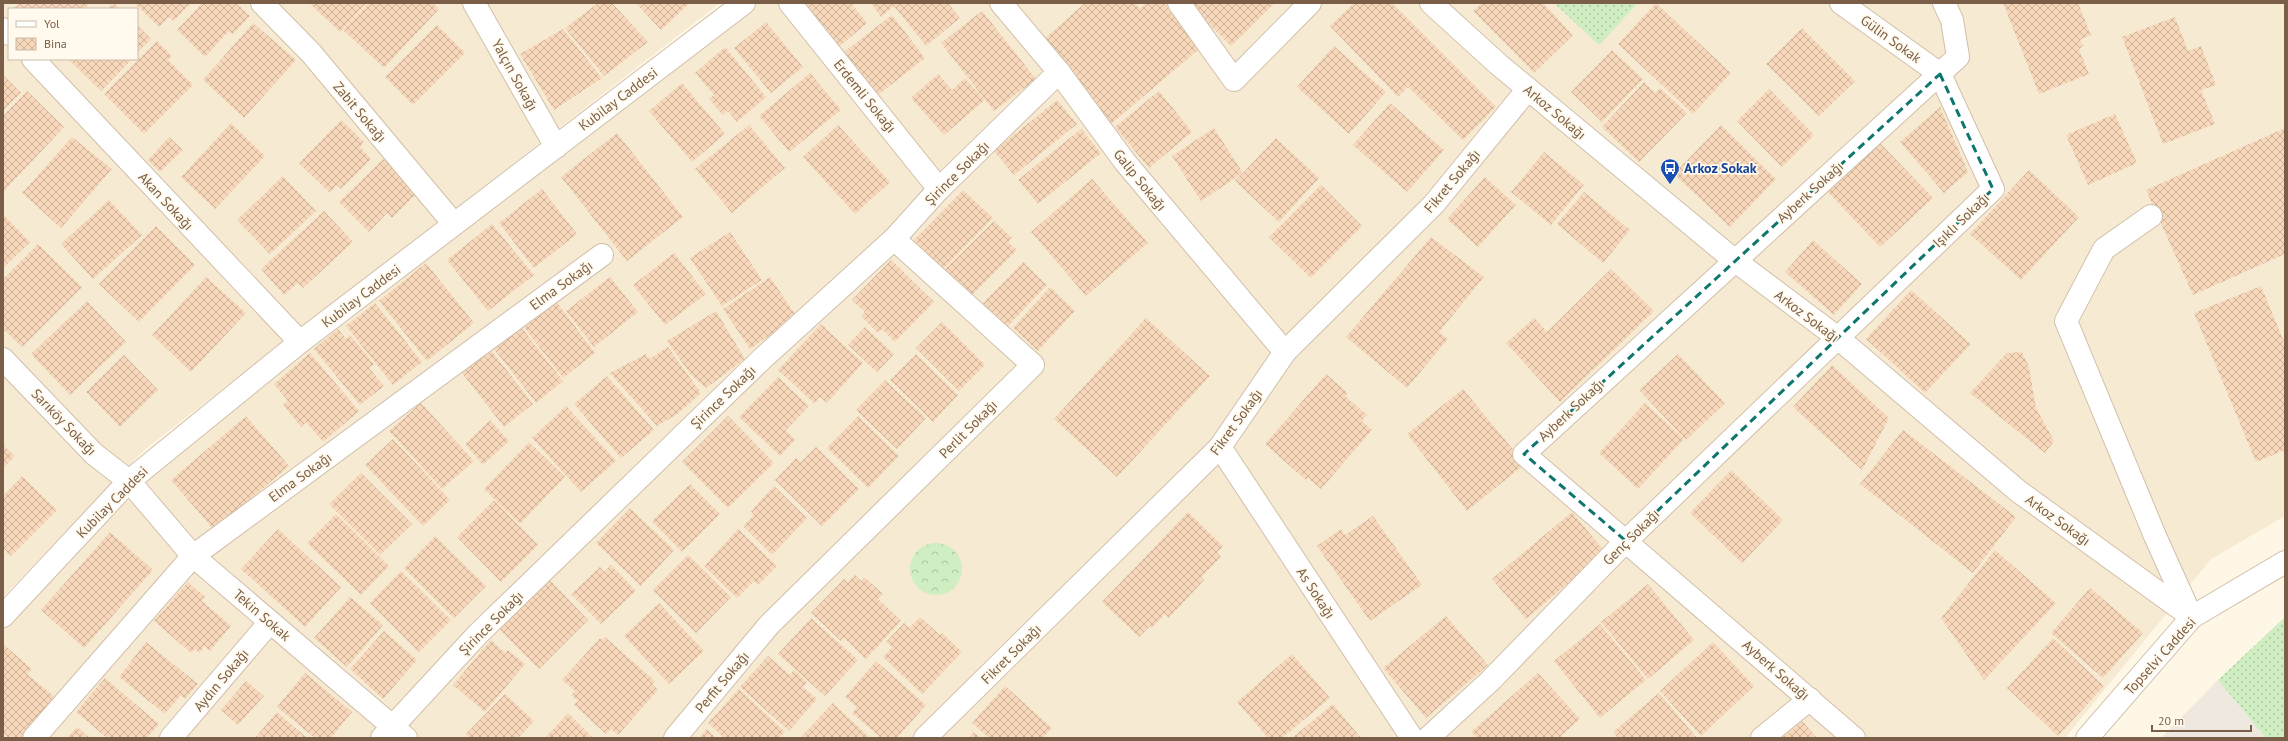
<svg xmlns="http://www.w3.org/2000/svg" width="2288" height="741" font-family="'PT Sans',sans-serif">
	<defs>
		<pattern id="grass-dots" width="8" height="8" patternUnits="userSpaceOnUse"><rect width="8" height="8" fill="#cfeec1"/><path d="M2 2h.1M6 6h.1" fill="none" stroke="#adc49f" stroke-width="1.8" stroke-linecap="round"/></pattern>
		<pattern id="park-crowns" width="20" height="18" patternUnits="userSpaceOnUse"><rect width="20" height="18" fill="#cfeec1"/><path d="M2 6a3 3 0 1 1 6 0M12 15a3 3 0 1 1 6 0" fill="none" stroke="#adc49f"/></pattern>
		<pattern id="building-cross-hatch" width="8" height="8" patternUnits="userSpaceOnUse"><rect width="8" height="8" fill="#f7d8ba"/><path d="M0 0l8 8M0 8l8-8" fill="none" stroke="#cdb299"/></pattern>
	</defs>
	<rect width="100%" height="100%" fill="#fef7e5"/>
	<g fill="#f7ead2" fill-rule="evenodd">
		<path d="M3 3H720L144 450 3 597ZM9 9H137V59H9Z"/>
		<path d="M755 3H2285V516L2211 559 2065 738H3V624L200 429 641 88Z"/>
	</g>
	<path fill="#eee8df" d="M2218 680 2266 738H2161Z"/>
	<g fill="url(#grass-dots)">
		<path d="M1554 3H1638L1599 45Z"/>
		<path d="M2285 617V738H2266L2218 680Z"/>
	</g>
	<circle fill="url(#park-crowns)" cx="936" cy="569" r="26"/>
	<g fill="url(#building-cross-hatch)">
		<path d="M19 3H90L84 9H13Z"/>
		<path d="M114 3 120 9H108L113 3Z"/>
		<path d="M134 3H191L174 21 169 17 159 27Z"/>
		<path d="M202 3H236L250 16 233 34 229 31 205 57 177 30Z"/>
		<path d="M309 3H367L340 32Z"/>
		<path d="M369 3H433L439 9 384 68 343 30Z"/>
		<path d="M598 3H612L648 42 604 76 565 28Z"/>
		<path d="M636 3H690L661 30Z"/>
		<path d="M796 3H851L867 23 834 51Z"/>
		<path d="M871 3H948L960 18 926 46 894 6 881 17Z"/>
		<path d="M1085 3H1135L1140 9 1147 3H1164L1199 49 1110 125 1042 41Z"/>
		<path d="M1188 3H1275L1231 46Z"/>
		<path d="M1354 3H1392L1496 107 1463 140 1408 87 1398 97 1330 26Z"/>
		<path d="M1482 3H1543L1573 35 1534 73 1473 11Z"/>
		<path d="M1656 3 1731 73 1693 114 1618 44Z"/>
		<path d="M2003 3H2078L2091 35 2080 40 2083 46 2079 49 2089 74 2039 94Z"/>
		<path d="M982 11 1036 79 994 111 941 43Z"/>
		<path d="M892 15 925 58 878 95 844 52Z"/>
		<path d="M2175 17 2188 51 2201 46 2216 85 2201 90 2215 124 2163 144 2122 37Z"/>
		<path d="M766 22 803 67 771 93 734 48Z"/>
		<path d="M253 23 296 60 244 118 203 80Z"/>
		<path d="M137 25 151 39 137 53Z"/>
		<path d="M437 25 465 53 413 105 385 77Z"/>
		<path d="M1802 28 1855 81 1819 116 1766 64Z"/>
		<path d="M563 29 602 78 554 110 520 54Z"/>
		<path d="M157 41 172 56 168 60 193 85 144 134 104 94Z"/>
		<path d="M1334 46 1386 92 1349 134 1297 87Z"/>
		<path d="M725 47 766 97 737 122 728 111 723 115 709 99 714 95 695 73Z"/>
		<path d="M1612 50 1643 79 1602 122 1571 92Z"/>
		<path d="M68 59H132L101 91Z"/>
		<path d="M810 73 841 110 789 152 759 116Z"/>
		<path d="M938 74 952 90 965 78 985 100 944 135 911 98Z"/>
		<path d="M3 75 21 93 3 111Z"/>
		<path d="M1644 82 1655 93 1660 88 1687 113 1639 162 1602 127Z"/>
		<path d="M682 83 725 134 692 162 649 111Z"/>
		<path d="M1769 89 1814 135 1782 167 1737 121Z"/>
		<path d="M27 91 64 127 4 191 3 116Z"/>
		<path d="M1159 91 1192 132 1149 168 1115 127Z"/>
		<path d="M1057 100 1077 124 1014 175 994 151Z"/>
		<path d="M1390 103 1444 150 1407 192 1353 145Z"/>
		<path d="M1940 107 1968 172 1944 193 1900 142Z"/>
		<path d="M2115 114 2137 163 2088 185 2066 135Z"/>
		<path d="M341 120 364 142 360 147 371 159 341 189 337 185 330 193 299 163Z"/>
		<path d="M231 123 265 156 215 209 181 177Z"/>
		<path d="M749 125 785 168 732 213 695 169Z"/>
		<path d="M838 125 890 182 855 214 803 157Z"/>
		<path d="M1721 125 1776 179 1730 227 1674 174Z"/>
		<path d="M1214 128 1243 173 1276 138 1319 178 1279 222 1235 181 1243 173 1201 201 1172 156Z"/>
		<path d="M2285 128V254L2193 295 2146 190Z"/>
		<path d="M1081 129 1101 153 1038 204 1018 180Z"/>
		<path d="M617 133 683 217 627 261 561 177Z"/>
		<path d="M72 137 112 169 61 228 22 193Z"/>
		<path d="M169 137 183 150 160 172 148 160Z"/>
		<path d="M1877 140 1933 198 1880 247 1825 189Z"/>
		<path d="M1544 152 1584 185 1551 225 1511 192Z"/>
		<path d="M383 159 417 193 392 218 387 213 369 232 339 202Z"/>
		<path d="M2029 170 2079 217 2021 280 1970 234Z"/>
		<path d="M283 176 316 211 270 254 237 220Z"/>
		<path d="M1485 177 1516 205 1478 247 1447 219Z"/>
		<path d="M1092 179 1148 243 1086 296 1031 232Z"/>
		<path d="M1321 185 1362 226 1311 278 1269 237Z"/>
		<path d="M542 189 577 234 534 268 499 223Z"/>
		<path d="M963 190 993 218 943 269 914 240Z"/>
		<path d="M1584 192 1630 230 1603 263 1557 224Z"/>
		<path d="M109 200 142 235 93 279 61 244Z"/>
		<path d="M324 211 353 242 303 288 298 283 284 295 261 269Z"/>
		<path d="M3 214 30 242 3 268Z"/>
		<path d="M994 221 1012 238 1008 242 1017 250 971 296 944 270Z"/>
		<path d="M492 224 534 275 488 311 447 260Z"/>
		<path d="M156 226 195 265 139 322 99 284Z"/>
		<path d="M730 232 762 280 722 306 690 258Z"/>
		<path d="M1431 237 1484 277 1439 332 1448 339 1407 388 1346 337Z"/>
		<path d="M1813 240 1862 284 1834 315 1785 272Z"/>
		<path d="M38 244 82 287 22 347 3 329V279Z"/>
		<path d="M674 253 706 294 665 325 633 285Z"/>
		<path d="M891 260 934 302 895 342 882 329 878 333 861 316 865 312 852 300Z"/>
		<path d="M1023 262 1047 285 1007 327 983 303Z"/>
		<path d="M426 263 474 323 427 361 379 301Z"/>
		<path d="M1611 269 1654 311 1560 402 1506 343 1534 318 1547 332Z"/>
		<path d="M206 277 246 313 191 372 152 335Z"/>
		<path d="M610 277 638 312 594 347 566 311Z"/>
		<path d="M770 277 797 317 750 349 723 309Z"/>
		<path d="M2261 286 2285 344V450L2256 462 2194 313Z"/>
		<path d="M1050 287 1075 311 1038 351 1013 328Z"/>
		<path d="M1911 290 1971 344 1925 393 1866 339Z"/>
		<path d="M87 301 126 342 70 395 31 354Z"/>
		<path d="M556 301 595 353 563 378 523 326Z"/>
		<path d="M375 303 422 362 393 385 346 326Z"/>
		<path d="M716 311 745 359 706 388 691 375 667 341Z"/>
		<path d="M1146 318 1210 376 1117 477 1054 419Z"/>
		<path d="M942 322 985 365 959 391 916 348Z"/>
		<path d="M821 324 863 363 827 403 820 397 814 403 778 370Z"/>
		<path d="M521 327 563 381 536 403 494 349Z"/>
		<path d="M865 327 894 354 877 372 848 345Z"/>
		<path d="M338 329 346 339 350 335 374 364 369 368 384 386 360 405 314 349Z"/>
		<path d="M668 347 701 393 679 413 657 426 610 373 646 354 649 359Z"/>
		<path d="M491 350 533 404 504 427 462 373Z"/>
		<path d="M2022 352 2029 367 2036 408 2054 441 2045 453 1970 393 2007 353Z"/>
		<path d="M310 353 359 411 323 442 306 422 301 427 283 405 288 401 274 384Z"/>
		<path d="M916 354 958 395 933 422 890 380Z"/>
		<path d="M1678 354 1725 403 1686 440 1639 390Z"/>
		<path d="M124 355 158 390 120 427 86 392Z"/>
		<path d="M1832 365 1889 418 1862 470 1793 407Z"/>
		<path d="M1326 374 1348 393 1345 396 1367 415 1362 421 1372 430 1321 489 1308 478 1306 480 1265 444Z"/>
		<path d="M607 376 654 430 621 458 574 404Z"/>
		<path d="M778 377 809 406 786 430 795 440 780 456 739 417Z"/>
		<path d="M885 380 926 418 897 449 856 410Z"/>
		<path d="M1463 389 1525 464 1467 511 1407 434Z"/>
		<path d="M421 403 474 461 442 489 389 431Z"/>
		<path d="M1645 403 1684 439 1638 489 1599 453Z"/>
		<path d="M566 406 616 461 581 492 532 438Z"/>
		<path d="M246 416 289 466 214 530 171 480Z"/>
		<path d="M728 416 774 463 728 508 682 462Z"/>
		<path d="M858 416 899 456 868 488 827 448Z"/>
		<path d="M490 420 509 441 483 465 465 444Z"/>
		<path d="M1903 430 2016 517 1973 573 1860 484Z"/>
		<path d="M393 439 450 500 423 526 365 465Z"/>
		<path d="M529 442 565 477 520 524 484 489Z"/>
		<path d="M3 445 15 456 3 468Z"/>
		<path d="M816 447 859 489 822 526 775 480 796 458 801 462Z"/>
		<path d="M1731 470 1783 520 1742 563 1690 513Z"/>
		<path d="M361 473 412 524 380 555 329 504Z"/>
		<path d="M22 476 57 510 11 556 3 548V496Z"/>
		<path d="M690 484 720 514 682 552 652 521Z"/>
		<path d="M774 486 807 518 772 555 743 526 754 515 751 511Z"/>
		<path d="M494 500 538 545 501 582 457 537Z"/>
		<path d="M630 508 674 550 641 586 596 543Z"/>
		<path d="M1188 512 1223 546 1217 553 1221 557 1201 577 1204 580 1169 618 1165 614 1152 628 1150 626 1139 637 1102 602Z"/>
		<path d="M1572 512 1605 552 1526 619 1492 579Z"/>
		<path d="M336 514 389 566 361 595 307 543Z"/>
		<path d="M1373 516 1422 585 1370 621 1317 546 1341 529 1345 535Z"/>
		<path d="M278 529 341 587 305 627 241 569Z"/>
		<path d="M738 529 777 566 758 585 754 581 737 598 704 566Z"/>
		<path d="M110 532 153 570 84 648 41 610Z"/>
		<path d="M435 536 486 586 454 618 404 568Z"/>
		<path d="M1995 550 2056 603 1984 680 1941 618Z"/>
		<path d="M688 555 731 597 696 633 653 590Z"/>
		<path d="M611 565 636 591 601 624 571 594 600 567 604 572Z"/>
		<path d="M401 571 451 620 419 652 370 603Z"/>
		<path d="M855 575 861 581 864 577 883 594 878 599 901 621 866 659 844 638 841 641 811 613 844 579 848 582Z"/>
		<path d="M548 578 588 620 539 669 497 627Z"/>
		<path d="M188 582 205 597 202 601 231 626 210 651 205 646 199 653 195 649 191 653 154 621Z"/>
		<path d="M1648 584 1694 640 1648 679 1601 622Z"/>
		<path d="M2090 588 2143 633 2103 678 2051 633Z"/>
		<path d="M350 597 383 625 347 667 314 638Z"/>
		<path d="M659 603 704 651 669 684 624 636Z"/>
		<path d="M1446 616 1488 665 1426 718 1383 668Z"/>
		<path d="M920 617 940 635 942 633 962 652 922 694 883 657 892 647 886 642 904 623 909 628Z"/>
		<path d="M811 618 858 660 825 696 778 654Z"/>
		<path d="M1600 624 1646 680 1600 718 1554 661Z"/>
		<path d="M384 631 417 660 383 699 350 669Z"/>
		<path d="M605 637 655 681 652 684 658 690 618 735 611 729 606 734 574 705 578 701 571 695 575 691 562 680 600 638 602 640Z"/>
		<path d="M2053 638 2104 686 2058 736 2007 688Z"/>
		<path d="M491 640 505 653 508 650 525 664 485 712 453 685Z"/>
		<path d="M146 642 198 684 185 699 181 695 165 714 119 677Z"/>
		<path d="M1713 642 1754 686 1701 736 1660 691Z"/>
		<path d="M3 644 32 669 27 674 56 698 22 738H9L3 733Z"/>
		<path d="M1292 654 1330 698 1282 738H1268L1237 702Z"/>
		<path d="M768 656 790 675 794 670 807 682 803 687 817 699 789 731 740 687Z"/>
		<path d="M876 661 926 705 897 738H881L852 713 857 707 845 697Z"/>
		<path d="M305 673 352 712 331 738H315L277 707Z"/>
		<path d="M1538 673 1580 719 1559 738H1477L1471 732Z"/>
		<path d="M105 678 159 724 147 738H107L76 712Z"/>
		<path d="M246 681 264 696 238 725 221 710Z"/>
		<path d="M1005 686 1052 728 1043 738H989L972 723Z"/>
		<path d="M739 689 785 732 779 738H724L708 723Z"/>
		<path d="M1659 693 1697 738H1618L1613 732Z"/>
		<path d="M505 694 534 721 518 738H470L466 734Z"/>
		<path d="M833 703 870 738H800Z"/>
		<path d="M1333 704 1361 738H1292Z"/>
		<path d="M277 712 307 738H255Z"/>
		<path d="M568 713 593 738H545Z"/>
		<path d="M1802 721 1817 738H1782Z"/>
		<path d="M77 727 90 738H67Z"/>
		<path d="M707 729 716 738H699Z"/>
		<path d="M974 732 981 738H968Z"/>
	</g>
	<g fill="none" stroke-linecap="round" stroke-linejoin="round">
		<defs>
			<g id="minor">
				<path d="M262 3 311 53 454 224"/>
				<path d="M474 3 556 147"/>
				<path d="M790 3 939 189"/>
				<path d="M1001 3 1059 72 1125 162 1285 352"/>
				<path d="M1179 3 1234 80 1310 3"/>
				<path d="M1431 3 1498 64 1734 260 1838 338 2018 491 2192 617"/>
				<path d="M3 29 9 34"/>
				<path d="M33 59 300 342"/>
				<path d="M2151 216 2104 249 2066 321 2155 536 2191 616"/>
				<path d="M3 359 94 454 129 481 193 556 406 738"/>
				<path d="M1220 447 1412 738"/>
				<path d="M3 616 129 481 300 342 744 3"/>
				<path d="M34 738 193 556 602 255"/>
				<path d="M171 738 270 622"/>
				<path d="M382 738 478 634 763 358 894 239 939 189 1059 72"/>
				<path d="M675 738 769 625 1033 365 894 239"/>
				<path d="M925 738 1220 447 1285 352 1434 204 1528 89"/>
				<path d="M1428 738 1490 681 1626 541 1993 189 1940 74 1841 3"/>
				<path d="M1762 738 1810 699"/>
				<path d="M1854 738 1524 454 1958 57 1952 20 1944 3"/>
				<path d="M2087 738 2192 617 2285 562"/>
			</g>
		</defs>
		<use href="#minor" stroke="#d1bfa9" stroke-width="24"/>
		<use href="#minor" stroke="#fff" stroke-width="22"/>
	</g>
	<path fill="none" stroke="#0f766e" stroke-width="3" stroke-dasharray="8 5" stroke-linejoin="round" d="M1940 74 1993 189 1626 541 1524 454Z"/>
	<defs>
		<symbol id="bus-pin" viewBox="-11 -11 22 30"><path d="M0 17L-7.5 6A9.5 9.5 0 1 1 7.5 6Z" fill="#1a4fb4" stroke="#fffaed"/><path d="M-5-6H5V4H4V6H2V4H-2V6H-4V4H-5ZM-3.5-4V0h7V-4ZM-3.5 1.2v1.5H-2V1.2ZM2 1.2v1.5H3.5V1.2Z" fill="#fff"/></symbol>
	</defs>
	<g fill-rule="evenodd">
		<use href="#bus-pin" x="1659" y="157" width="22" height="30"/>
	</g>
	<g text-anchor="middle" dominant-baseline="central" stroke-width="3.5" stroke-linejoin="round" paint-order="stroke">
		<g font-size="14" fill="#7a5e47" stroke="#fffaed">
			<text transform="translate(1891 39) rotate(36)">Gülin Sokak</text>
			<text transform="translate(515 75) rotate(61)">Yalçın Sokağı</text>
			<text transform="translate(865 96) rotate(51)">Erdemli Sokağı</text>
			<text transform="translate(618 99) rotate(-37)">Kubilay Caddesi</text>
			<text transform="translate(360 112) rotate(50)">Zabit Sokağı</text>
			<text transform="translate(1555 112) rotate(40)">Arkoz Sokağı</text>
			<text transform="translate(957 173) rotate(-45)">Şirince Sokağı</text>
			<text transform="translate(1140 180) rotate(51)">Galip Sokağı</text>
			<text transform="translate(1452 181) rotate(-50)">Fikret Sokağı</text>
			<text transform="translate(1810 192) rotate(-42)">Ayberk Sokağı</text>
			<text transform="translate(166 201) rotate(47)">Akan Sokağı</text>
			<text transform="translate(1961 220) rotate(-44)">Işıklı Sokağı</text>
			<text transform="translate(561 285) rotate(-36)">Elma Sokağı</text>
			<text transform="translate(361 296) rotate(-37)">Kubilay Caddesi</text>
			<text transform="translate(1807 316) rotate(37)">Arkoz Sokağı</text>
			<text transform="translate(723 397) rotate(-44)">Şirince Sokağı</text>
			<text transform="translate(1571 410) rotate(-43)">Ayberk Sokağı</text>
			<text transform="translate(64 422) rotate(46)">Sarıköy Sokağı</text>
			<text transform="translate(1236 422) rotate(-54)">Fikret Sokağı</text>
			<text transform="translate(968 429) rotate(-45)">Perlit Sokağı</text>
			<text transform="translate(300 477) rotate(-36)">Elma Sokağı</text>
			<text transform="translate(112 502) rotate(-45)">Kubilay Caddesi</text>
			<text transform="translate(2058 520) rotate(36)">Arkoz Sokağı</text>
			<text transform="translate(1631 537) rotate(-45)">Genç Sokağı</text>
			<text transform="translate(1316 593) rotate(57)">As Sokağı</text>
			<text transform="translate(262 615) rotate(41)">Tekin Sokak</text>
			<text transform="translate(491 623) rotate(-45)">Şirince Sokağı</text>
			<text transform="translate(1011 654) rotate(-45)">Fikret Sokağı</text>
			<text transform="translate(2160 656) rotate(-48)">Topselvi Caddesi</text>
			<text transform="translate(1776 670) rotate(41)">Ayberk Sokağı</text>
			<text transform="translate(221 680) rotate(-50)">Aydın Sokağı</text>
			<text transform="translate(722 682) rotate(-50)">Perfit Sokağı</text>
		</g>
		<g font-size="14" font-weight="bold" fill="#164399" stroke="#fffaed" text-anchor="start">
			<text x="1684" y="168">Arkoz Sokak</text>
		</g>
	</g>
	<rect width="2288" height="741" fill="none" stroke="#7a5e47" stroke-width="8"/>
	<rect x="8" y="8" width="130" height="52" fill="#fffaed" stroke="#cabcab"/>
	<rect x="16" y="21" width="20" height="6" fill="#ffffff" stroke="#cabcab"/>
	<text x="44" y="28" font-size="12" fill="#7a5e47">Yol</text>
	<rect x="16" y="38" width="20" height="12" fill="url(#building-cross-hatch)" stroke="#cabcab"/>
	<text x="44" y="48" font-size="12" fill="#7a5e47">Bina</text>
	<path d="M2152 725v6h99v-6" fill="none" stroke="#7a5e47" stroke-width="2"/>
	<text x="2158" y="725" font-size="12" fill="#7a5e47" stroke="#fffaed" stroke-width="3" paint-order="stroke">20 m</text>
</svg>
